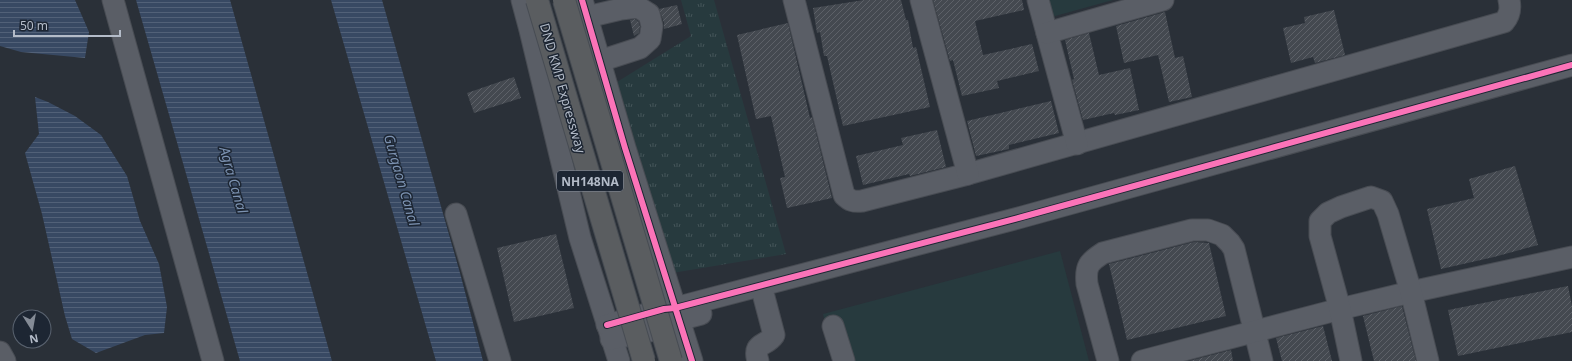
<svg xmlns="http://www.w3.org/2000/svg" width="1572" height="361" font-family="'Noto Sans',sans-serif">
	<defs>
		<pattern id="grass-tufts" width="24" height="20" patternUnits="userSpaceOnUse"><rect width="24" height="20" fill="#273a3e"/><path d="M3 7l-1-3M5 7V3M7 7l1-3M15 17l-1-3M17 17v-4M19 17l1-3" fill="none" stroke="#445559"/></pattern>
		<pattern id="water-rules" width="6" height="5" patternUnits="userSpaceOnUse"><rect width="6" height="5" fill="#384963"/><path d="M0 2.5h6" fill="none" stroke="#526178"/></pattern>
		<pattern id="building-hatch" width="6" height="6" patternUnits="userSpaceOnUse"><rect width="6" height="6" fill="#444950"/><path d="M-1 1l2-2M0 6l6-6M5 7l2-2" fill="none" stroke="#5d6168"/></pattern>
	</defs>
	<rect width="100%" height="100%" fill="#2a3038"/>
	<path fill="url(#grass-tufts)" d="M681 0H714L786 254 660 275 609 87 691 36Z"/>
	<g fill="#273a3e">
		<path d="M1043 0H1113L1048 18Z"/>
		<path d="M1060 251 1089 361H835L823 314Z"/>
	</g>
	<g fill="url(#water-rules)">
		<path d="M0 0H75L89 32 85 58 21 52 0 46Z"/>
		<path d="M136 0H230L332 361H240Z"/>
		<path d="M331 0H382L460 273 483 361H436Z"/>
		<path d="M35 97 48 102 75 116 101 135 127 176 140 221 159 264 167 307 164 333 145 335 96 353 72 339 65 316 42 214 25 153 39 134Z"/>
	</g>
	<g fill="url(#building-hatch)">
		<path d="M864 0H901L906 20H908L913 48 916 47 930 107 843 126 827 56H824L820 32 817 33 813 8Z"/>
		<path d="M933 0H1022L1024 10 975 21 983 55 1032 44 1039 71 997 81 999 88 962 96 953 60 950 61Z"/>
		<path d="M677 5 682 24 664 29V23L659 9Z"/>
		<path d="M1334 10 1345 55 1315 63 1313 57 1291 63 1283 28 1305 23 1304 17Z"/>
		<path d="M1165 12 1175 58 1183 56 1192 97 1169 102 1158 55 1124 63 1116 26Z"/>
		<path d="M635 19 639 22 640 27 639 33 634 36 630 20Z"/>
		<path d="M788 23 810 118 812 117 832 198 787 208 780 178 785 177 771 116 756 119 737 35Z"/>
		<path d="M1089 33 1099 75 1130 68 1139 110 1115 115 1114 113 1083 120 1072 80 1074 79 1065 40Z"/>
		<path d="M514 77 521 98 474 113 467 93Z"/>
		<path d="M1051 101 1059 133 1009 145V149L976 156 967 121Z"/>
		<path d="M937 130 946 167 910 176 909 174 863 185 856 156 903 145 901 138Z"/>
		<path d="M1515 166 1538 245 1494 257 1441 269 1427 209 1474 198 1469 179Z"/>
		<path d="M556 234 574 308 514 322 497 248Z"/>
		<path d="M1194 242 1209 243 1226 316 1127 340 1109 264Z"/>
		<path d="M1568 286 1572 306V332L1458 356 1448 310Z"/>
		<path d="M1402 306 1416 361H1374L1363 316Z"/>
		<path d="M1323 326 1332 361H1282L1276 338Z"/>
		<path d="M1231 350 1233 361H1189Z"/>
	</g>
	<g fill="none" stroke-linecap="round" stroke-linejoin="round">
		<defs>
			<g id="minor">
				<path d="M113 0 213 361"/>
				<path d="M522 0 530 30 580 238 619 361"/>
				<path d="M582 0 625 148 692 361"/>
				<path d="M794 0 844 195C850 201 854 202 862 201L968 174 1504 22C1510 15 1511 9 1509 0"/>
				<path d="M921 0 968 174"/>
				<path d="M1038 0 1077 144"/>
				<path d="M587 17 621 9 638 7 649 14 652 26 650 39 640 48 600 61"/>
				<path d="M1047 33 1163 0"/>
				<path d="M456 214 500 361"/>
				<path d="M607 325 664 309 675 308 1022 217 1572 65"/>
				<path d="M833 326 844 361"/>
				<path d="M611 339 669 327 678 320 701 314"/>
				<path d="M0 352 5 361"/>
				<path d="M758 361C752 342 766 347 774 335L764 297"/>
				<path d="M1108 361 1087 284C1085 266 1089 262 1103 253L1192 230H1208L1222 235 1230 243 1234 249 1262 361"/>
				<path d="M1142 361 1340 309 1411 292 1572 257"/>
				<path d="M1351 361 1340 309 1320 236V221L1328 213 1341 207 1371 197 1382 201 1388 214 1411 292 1428 361"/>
			</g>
		</defs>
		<use href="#minor" stroke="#484c53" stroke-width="23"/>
		<use href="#minor" stroke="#5a5e66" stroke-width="21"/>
		<defs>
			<g id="highway-bridge">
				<path d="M537 0 644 361"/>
				<path d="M564 0 671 361"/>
			</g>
		</defs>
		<use href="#highway-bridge" stroke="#474c53" stroke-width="24" stroke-linecap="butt"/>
		<use href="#highway-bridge" stroke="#5a5d60" stroke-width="22"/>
		<defs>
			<g id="cycleway">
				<path d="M582 0 625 148 692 361"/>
				<path d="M607 325 664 309 675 308 1022 217 1572 65"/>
			</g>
		</defs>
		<use href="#cycleway" stroke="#1d2633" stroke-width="8"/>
		<use href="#cycleway" stroke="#fb73b8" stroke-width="6"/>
	</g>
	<g text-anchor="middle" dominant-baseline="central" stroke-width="3" stroke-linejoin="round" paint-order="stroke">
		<rect fill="#1d2633" stroke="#878f9c" stroke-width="1" x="557" y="171" width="66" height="20" rx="3"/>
		<g font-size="12" font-weight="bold" fill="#b4bcc9">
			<text x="590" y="181">NH148NA</text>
		</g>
		<g font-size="13" fill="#b4bcc9" stroke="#1d2633">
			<text transform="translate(563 88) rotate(74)">DND KMP Expressway</text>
		</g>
		<g font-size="14" font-style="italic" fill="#7c92b1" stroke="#1d2633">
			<text transform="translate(234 180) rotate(74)">Agra Canal</text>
			<text transform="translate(402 180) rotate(74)">Gurgaon Canal</text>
		</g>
	</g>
	<g transform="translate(32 329) rotate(169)"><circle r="19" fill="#1d2633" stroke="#59626f"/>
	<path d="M0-3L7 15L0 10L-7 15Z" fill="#848b96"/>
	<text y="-6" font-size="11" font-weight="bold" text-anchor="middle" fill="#b4bcc9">N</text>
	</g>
	<path d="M14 30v6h106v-6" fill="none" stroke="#b4bcc9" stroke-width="2"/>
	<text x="20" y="30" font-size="12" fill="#b4bcc9" stroke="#1d2633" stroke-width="3" paint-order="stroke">50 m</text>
</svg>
